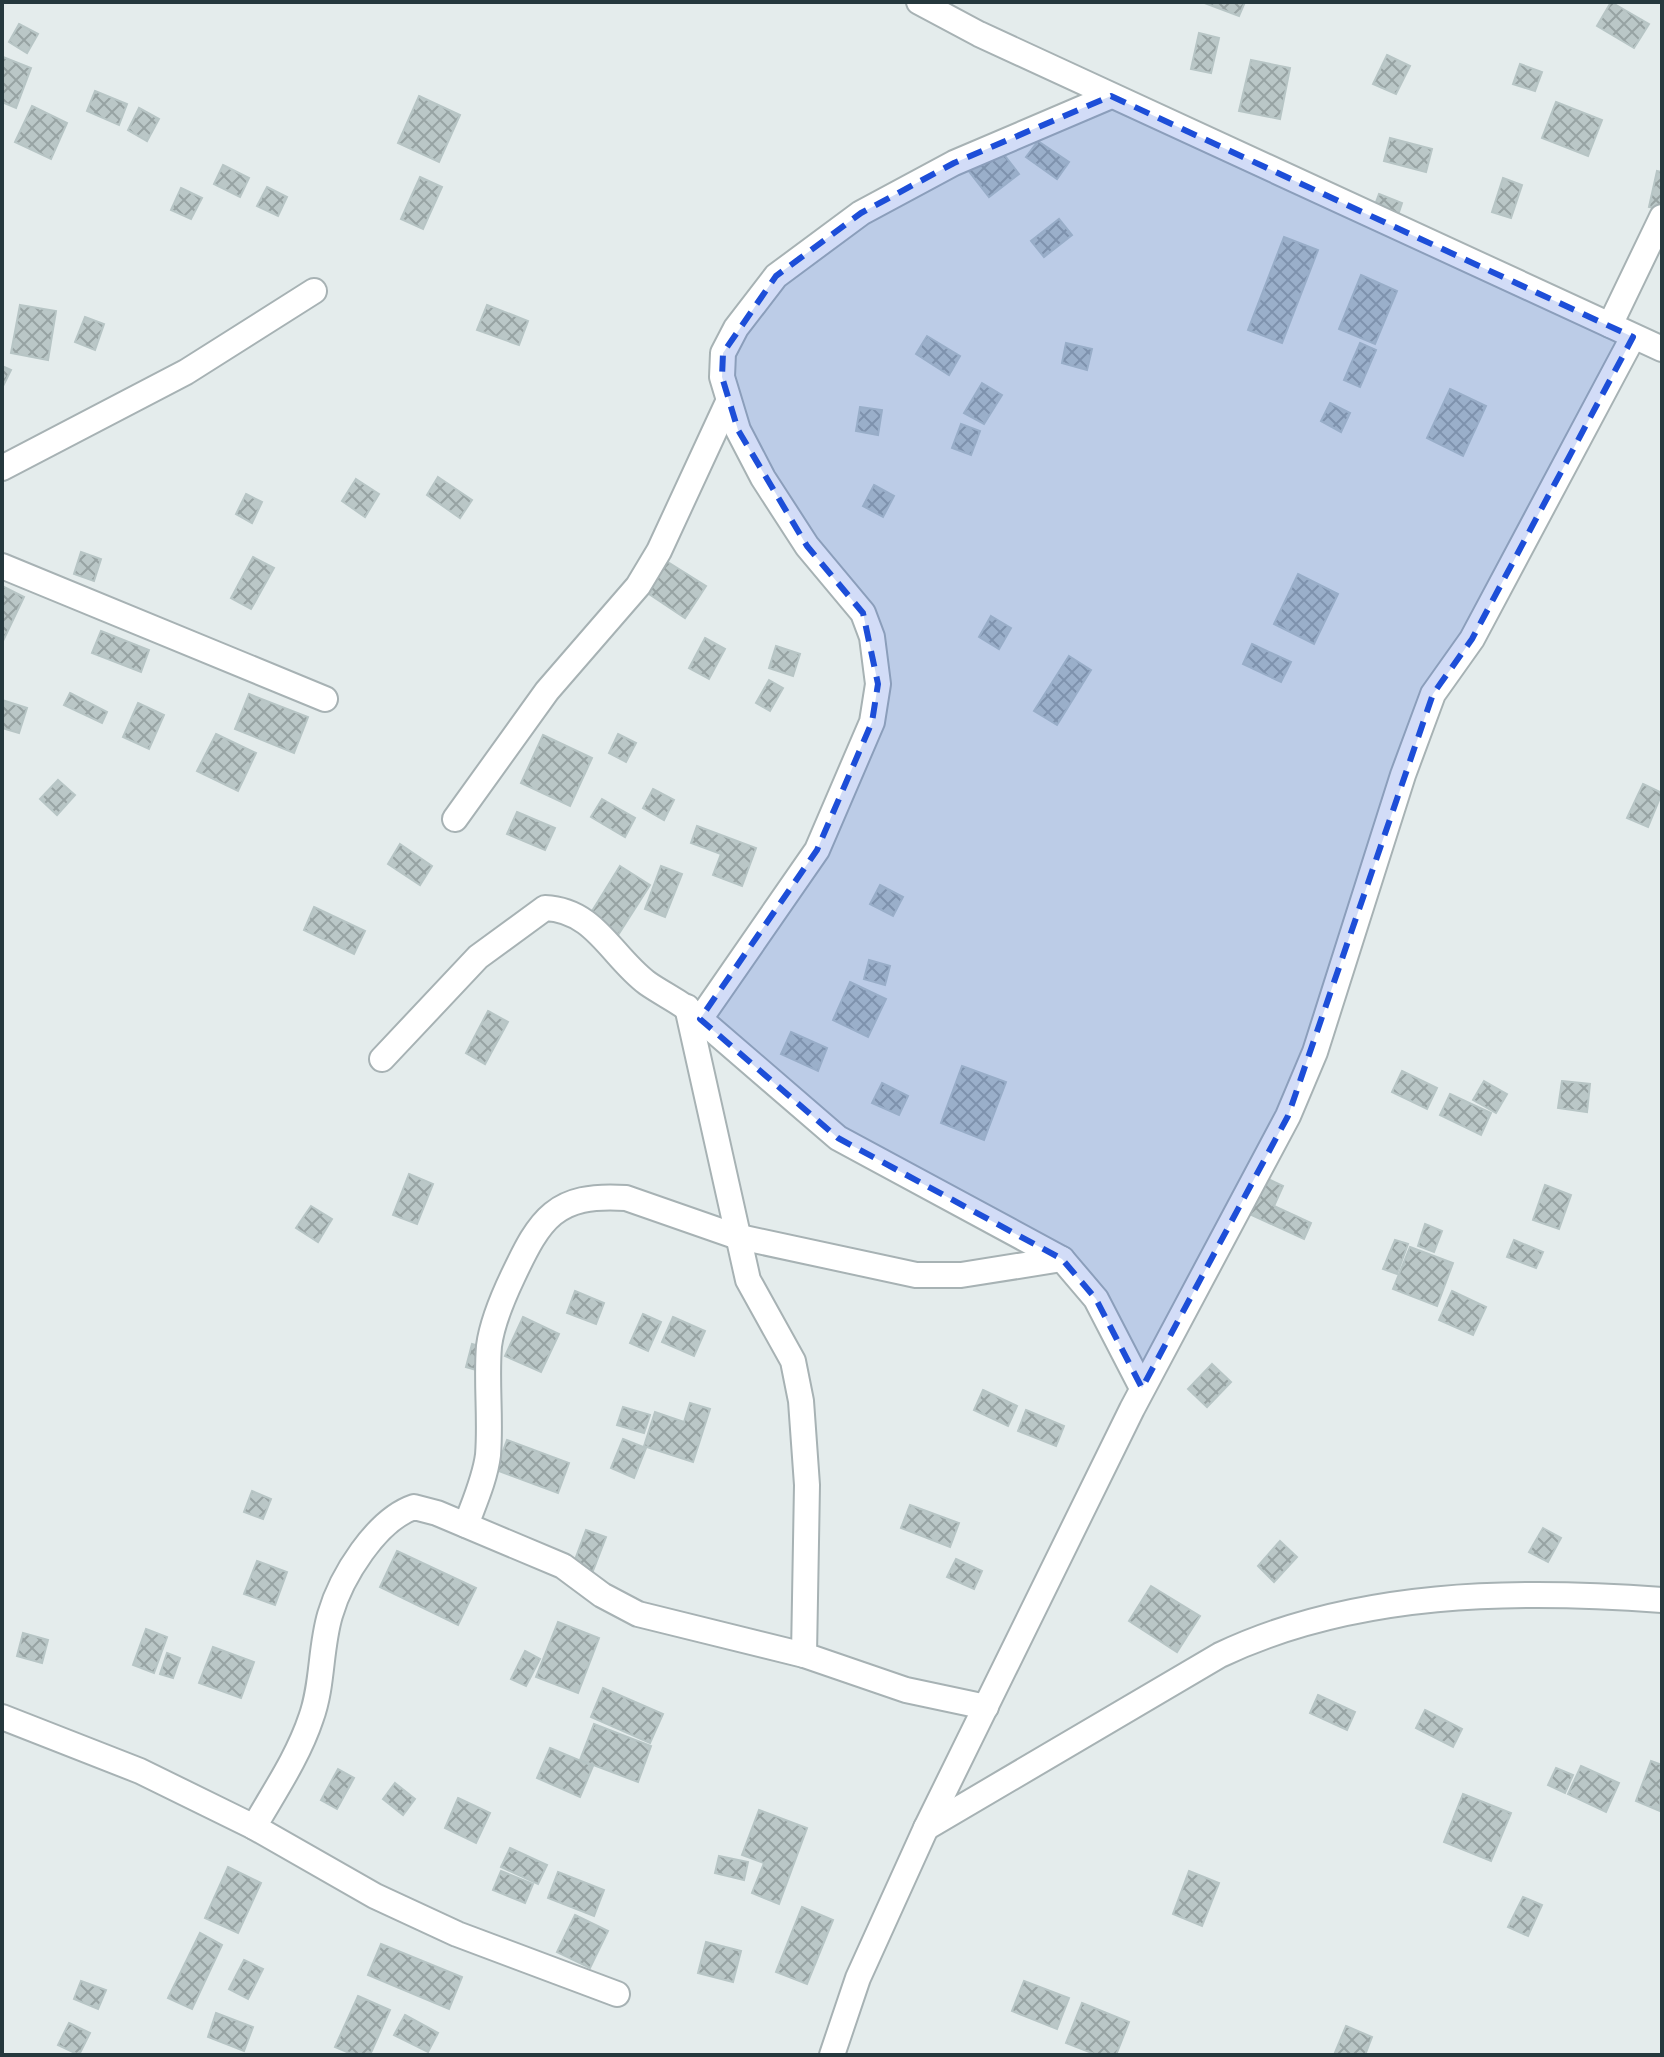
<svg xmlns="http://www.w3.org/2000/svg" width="1664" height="2057" font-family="'Archivo Narrow',sans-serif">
	<defs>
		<pattern id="building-cross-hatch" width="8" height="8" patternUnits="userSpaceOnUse" patternTransform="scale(2)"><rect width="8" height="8" fill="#bac7c7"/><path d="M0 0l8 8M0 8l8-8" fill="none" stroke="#97a3a3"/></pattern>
	</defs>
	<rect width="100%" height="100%" fill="#e4ecec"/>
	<g fill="url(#building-cross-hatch)" stroke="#b7c5c5" stroke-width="2">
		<path d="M1202 2H1245L1239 16Z"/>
		<path d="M1611 2 1649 24 1634 48 1597 26Z"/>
		<path d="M19 24 38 34 27 53 9 42Z"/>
		<path d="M1199 33 1219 38 1211 73 1191 69Z"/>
		<path d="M1387 55 1410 66 1396 94 1373 84Z"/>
		<path d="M3 57 31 68 16 108 2 102Z"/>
		<path d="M1251 60 1290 68 1280 119 1239 111Z"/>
		<path d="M1520 64 1542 72 1535 91 1513 84Z"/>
		<path d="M95 91 127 104 119 125 87 111Z"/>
		<path d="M419 96 460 115 439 162 398 143Z"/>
		<path d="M1556 102 1602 120 1588 156 1542 138Z"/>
		<path d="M32 106 67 123 51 159 15 142Z"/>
		<path d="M139 108 159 119 147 141 128 130Z"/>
		<path d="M1390 138 1432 149 1426 172 1384 161Z"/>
		<path d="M1038 141 1069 162 1057 179 1026 157Z"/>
		<path d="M995 143 1019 174 989 197 964 165Z"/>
		<path d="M223 165 249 178 240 197 214 184Z"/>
		<path d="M1657 171 1662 172V209L1649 207Z"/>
		<path d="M420 177 442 187 423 229 401 219Z"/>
		<path d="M1503 178 1522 185 1511 218 1492 212Z"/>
		<path d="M267 187 287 197 278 216 257 206Z"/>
		<path d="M181 188 202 198 191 219 171 210Z"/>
		<path d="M1379 194 1402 203 1396 221 1372 213Z"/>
		<path d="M1059 219 1072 235 1044 257 1031 241Z"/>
		<path d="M1284 237 1318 250 1282 343 1248 330Z"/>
		<path d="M1361 275 1397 291 1375 344 1339 329Z"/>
		<path d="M20 305 56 311 48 360 11 353Z"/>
		<path d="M487 305 528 321 519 345 477 330Z"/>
		<path d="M85 317 104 324 95 350 75 342Z"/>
		<path d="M927 336 960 356 949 375 916 354Z"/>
		<path d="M1066 343 1092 349 1087 370 1062 363Z"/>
		<path d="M1360 343 1376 350 1360 387 1344 380Z"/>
		<path d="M2 366 11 370 2 388Z"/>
		<path d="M982 383 1002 395 984 424 964 413Z"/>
		<path d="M1450 389 1486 406 1463 456 1427 438Z"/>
		<path d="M1330 403 1350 413 1341 432 1321 421Z"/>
		<path d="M860 407 882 410 878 435 856 431Z"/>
		<path d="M961 424 980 431 971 455 952 448Z"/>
		<path d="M438 477 472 500 460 518 427 495Z"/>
		<path d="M356 479 379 494 365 517 342 501Z"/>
		<path d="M874 485 894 496 883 517 863 506Z"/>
		<path d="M246 494 262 502 252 523 236 514Z"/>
		<path d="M81 552 101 559 94 581 74 574Z"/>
		<path d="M253 557 274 568 251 609 231 598Z"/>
		<path d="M663 559 706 586 685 618 643 590Z"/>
		<path d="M1298 574 1338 594 1314 644 1274 624Z"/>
		<path d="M2 586 24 597 2 643Z"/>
		<path d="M991 616 1011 628 999 649 979 637Z"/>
		<path d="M101 631 149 650 141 672 92 653Z"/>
		<path d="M705 638 725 649 709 679 689 668Z"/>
		<path d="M1252 644 1291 662 1281 682 1243 664Z"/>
		<path d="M776 646 800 654 793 676 769 668Z"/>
		<path d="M1069 656 1091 670 1057 725 1034 711Z"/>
		<path d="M769 680 783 688 770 711 756 703Z"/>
		<path d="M70 693 107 712 102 723 64 705Z"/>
		<path d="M249 694 308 717 294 753 235 729Z"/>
		<path d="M2 700 27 708 19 733 2 728Z"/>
		<path d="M138 703 164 715 149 749 123 737Z"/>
		<path d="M216 734 256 753 238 791 197 771Z"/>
		<path d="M618 734 636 743 626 762 609 753Z"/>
		<path d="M543 735 592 758 570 806 521 783Z"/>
		<path d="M58 780 75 795 57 815 40 799Z"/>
		<path d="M1643 784 1662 793 1648 827 1627 818Z"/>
		<path d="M653 789 674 800 664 820 643 808Z"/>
		<path d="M602 799 635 818 625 837 591 817Z"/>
		<path d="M517 812 555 828 545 850 507 834Z"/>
		<path d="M697 826 756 848 742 886 713 875 721 854 691 843Z"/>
		<path d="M400 844 432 866 420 885 388 864Z"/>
		<path d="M620 866 650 885 618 935 589 916Z"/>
		<path d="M661 866 682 874 665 917 645 909Z"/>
		<path d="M880 885 903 897 893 916 870 904Z"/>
		<path d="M314 907 365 931 354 954 304 930Z"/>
		<path d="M869 960 890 966 885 985 864 979Z"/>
		<path d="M850 982 886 999 868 1037 833 1020Z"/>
		<path d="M488 1011 508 1022 485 1064 466 1053Z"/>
		<path d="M791 1032 827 1048 818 1071 781 1054Z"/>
		<path d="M962 1066 1006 1082 984 1140 941 1123Z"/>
		<path d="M1402 1071 1437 1088 1427 1109 1392 1092Z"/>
		<path d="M1484 1081 1507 1094 1496 1113 1473 1100Z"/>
		<path d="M1562 1081 1590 1084 1587 1112 1558 1108Z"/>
		<path d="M882 1083 908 1096 899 1115 872 1103Z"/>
		<path d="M1450 1094 1491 1113 1481 1135 1440 1115Z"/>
		<path d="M409 1174 433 1184 417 1224 393 1215Z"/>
		<path d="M1262 1176 1283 1186 1274 1206 1311 1223 1304 1239 1245 1212Z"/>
		<path d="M1545 1185 1571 1195 1559 1229 1533 1220Z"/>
		<path d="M311 1206 332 1219 318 1242 296 1228Z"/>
		<path d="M1425 1224 1442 1231 1434 1252 1418 1246Z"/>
		<path d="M1395 1240 1408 1244 1397 1274 1383 1269Z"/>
		<path d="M1514 1240 1543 1252 1536 1268 1507 1257Z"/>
		<path d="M1410 1247 1453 1263 1437 1306 1393 1289Z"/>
		<path d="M575 1291 604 1303 596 1324 567 1313Z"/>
		<path d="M1452 1291 1486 1307 1473 1335 1439 1320Z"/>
		<path d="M643 1314 661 1322 648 1351 630 1343Z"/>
		<path d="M523 1317 559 1334 541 1372 505 1356Z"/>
		<path d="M673 1317 705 1331 694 1356 662 1342Z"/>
		<path d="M472 1344 496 1351 490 1374 466 1367Z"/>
		<path d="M1212 1364 1231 1382 1207 1407 1188 1389Z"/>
		<path d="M983 1390 1017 1406 1008 1426 974 1410Z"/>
		<path d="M690 1403 710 1409 693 1462 644 1446 655 1412 684 1422Z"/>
		<path d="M623 1407 650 1415 644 1433 617 1425Z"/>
		<path d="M1026 1410 1064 1426 1056 1446 1018 1431Z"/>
		<path d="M623 1439 646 1448 634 1478 611 1468Z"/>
		<path d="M507 1440 569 1463 558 1493 496 1470Z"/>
		<path d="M252 1491 271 1499 263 1519 244 1512Z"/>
		<path d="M910 1505 959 1523 950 1547 901 1528Z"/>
		<path d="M1543 1528 1561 1538 1548 1562 1529 1552Z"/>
		<path d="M586 1530 606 1537 591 1576 572 1568Z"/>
		<path d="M1280 1541 1297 1557 1274 1582 1258 1566Z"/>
		<path d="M397 1551 476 1588 458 1625 380 1587Z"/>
		<path d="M956 1559 982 1571 974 1589 947 1577Z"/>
		<path d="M257 1561 287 1572 275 1605 244 1594Z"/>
		<path d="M1151 1586 1200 1616 1177 1652 1129 1621Z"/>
		<path d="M558 1622 599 1638 578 1693 536 1677Z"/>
		<path d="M146 1629 167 1637 154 1673 133 1665Z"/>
		<path d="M23 1633 48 1640 42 1663 17 1656Z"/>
		<path d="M213 1647 254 1662 241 1698 199 1683Z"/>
		<path d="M525 1651 540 1659 526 1686 511 1679Z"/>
		<path d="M167 1653 180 1658 173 1678 160 1674Z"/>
		<path d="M603 1688 663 1714 650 1743 591 1717Z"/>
		<path d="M1318 1695 1355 1712 1347 1730 1310 1713Z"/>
		<path d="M1425 1710 1462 1729 1453 1747 1416 1728Z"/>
		<path d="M594 1724 651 1746 638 1782 580 1760Z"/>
		<path d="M550 1748 593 1766 580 1797 537 1778Z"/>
		<path d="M1651 1761 1662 1765 1660 1811 1636 1801Z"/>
		<path d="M1581 1766 1619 1783 1606 1812 1568 1794Z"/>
		<path d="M1556 1768 1573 1775 1565 1793 1548 1785Z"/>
		<path d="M338 1769 354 1778 337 1809 321 1800Z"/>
		<path d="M395 1783 415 1799 403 1815 383 1799Z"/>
		<path d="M1463 1794 1511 1813 1491 1861 1444 1842Z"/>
		<path d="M458 1798 490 1813 476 1843 445 1828Z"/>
		<path d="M759 1810 807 1828 779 1904 752 1893 764 1863 742 1855Z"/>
		<path d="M510 1848 547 1865 538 1884 501 1867Z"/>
		<path d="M719 1856 748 1862 744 1880 715 1873Z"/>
		<path d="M228 1867 261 1883 238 1933 205 1918Z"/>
		<path d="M501 1871 533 1884 525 1903 493 1890Z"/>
		<path d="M1189 1871 1219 1883 1202 1926 1173 1914Z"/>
		<path d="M558 1872 604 1890 594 1916 548 1898Z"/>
		<path d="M1523 1897 1542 1905 1528 1936 1508 1927Z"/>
		<path d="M802 1907 833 1920 807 1984 776 1972Z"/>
		<path d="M575 1915 608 1931 590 1968 557 1952Z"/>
		<path d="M200 1933 222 1945 192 2009 168 1998Z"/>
		<path d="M706 1942 741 1951 733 1982 698 1973Z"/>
		<path d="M381 1944 462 1977 449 2009 368 1975Z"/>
		<path d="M244 1960 263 1969 248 1999 229 1989Z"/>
		<path d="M81 1981 106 1990 98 2009 74 1999Z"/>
		<path d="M1024 1981 1069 1998 1057 2029 1012 2011Z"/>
		<path d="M358 1996 390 2010 370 2055H354L335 2047Z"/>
		<path d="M1082 2003 1129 2022 1116 2055H1097L1066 2043Z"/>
		<path d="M216 2013 253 2027 244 2051 208 2037Z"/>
		<path d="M405 2015 438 2033 428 2052 394 2035Z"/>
		<path d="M69 2023 90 2033 79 2055 58 2045Z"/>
		<path d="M1346 2026 1372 2037 1365 2055H1334Z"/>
	</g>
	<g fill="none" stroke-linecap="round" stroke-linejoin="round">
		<defs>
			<g id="street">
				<path d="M919 2 979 34 1662 349"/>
				<path d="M1111 96 954 163 861 213 776 276 736 328 723 353 722 377 738 430 763 478 807 546 863 613 872 637 878 684 872 722 817 850 700 1019 838 1138 1062 1259 1096 1299 1142 1388"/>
				<path d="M1610 325 1662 217"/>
				<path d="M2 468 186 372 314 291"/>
				<path d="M2 566 325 699"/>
				<path d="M455 819 547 691 638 586 659 551 728 402"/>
				<path d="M687 1007 748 1280 793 1361 801 1401 807 1485 804 1655 906 1690 986 1707"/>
				<path d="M382 1059 478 957 545 908C595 910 611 956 647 983 664 995 683 1003 698 1017"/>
				<path d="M466 1525C474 1503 485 1479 488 1455 491 1419 486 1382 489 1346 492 1323 503 1297 513 1276 540 1219 555 1193 626 1198L735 1236 916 1275H961L1062 1259"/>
				<path d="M2 1717 140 1771 254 1827"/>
				<path d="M926 1828 1220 1655C1355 1591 1515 1589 1662 1600"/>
				<path d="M617 1994 457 1934 375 1896 254 1827C274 1792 298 1757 311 1718 323 1685 320 1649 330 1615 341 1577 376 1520 414 1507L437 1513 563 1566 602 1595 638 1614 804 1655"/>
				<path d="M832 2055 858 1978 926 1828 1132 1409 1288 1116 1315 1052 1403 775 1433 694 1472 639 1633 337"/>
			</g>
		</defs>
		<use href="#street" stroke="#a7b2b4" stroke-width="28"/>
		<use href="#street" stroke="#fff" stroke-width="24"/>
	</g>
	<path fill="#1d4ed8" fill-opacity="0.2" stroke="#1d4ed8" stroke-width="6" stroke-dasharray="16 10" stroke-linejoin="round" d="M1111 96 1633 337 1472 639 1433 694 1288 1116 1142 1388 1096 1299 1062 1259 838 1138 700 1019 817 850 872 722 878 684 863 613 807 546 738 430 722 377 723 353 776 276 861 213 954 163Z"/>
	<rect width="1664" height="2057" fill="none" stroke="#25383d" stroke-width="8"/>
</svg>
